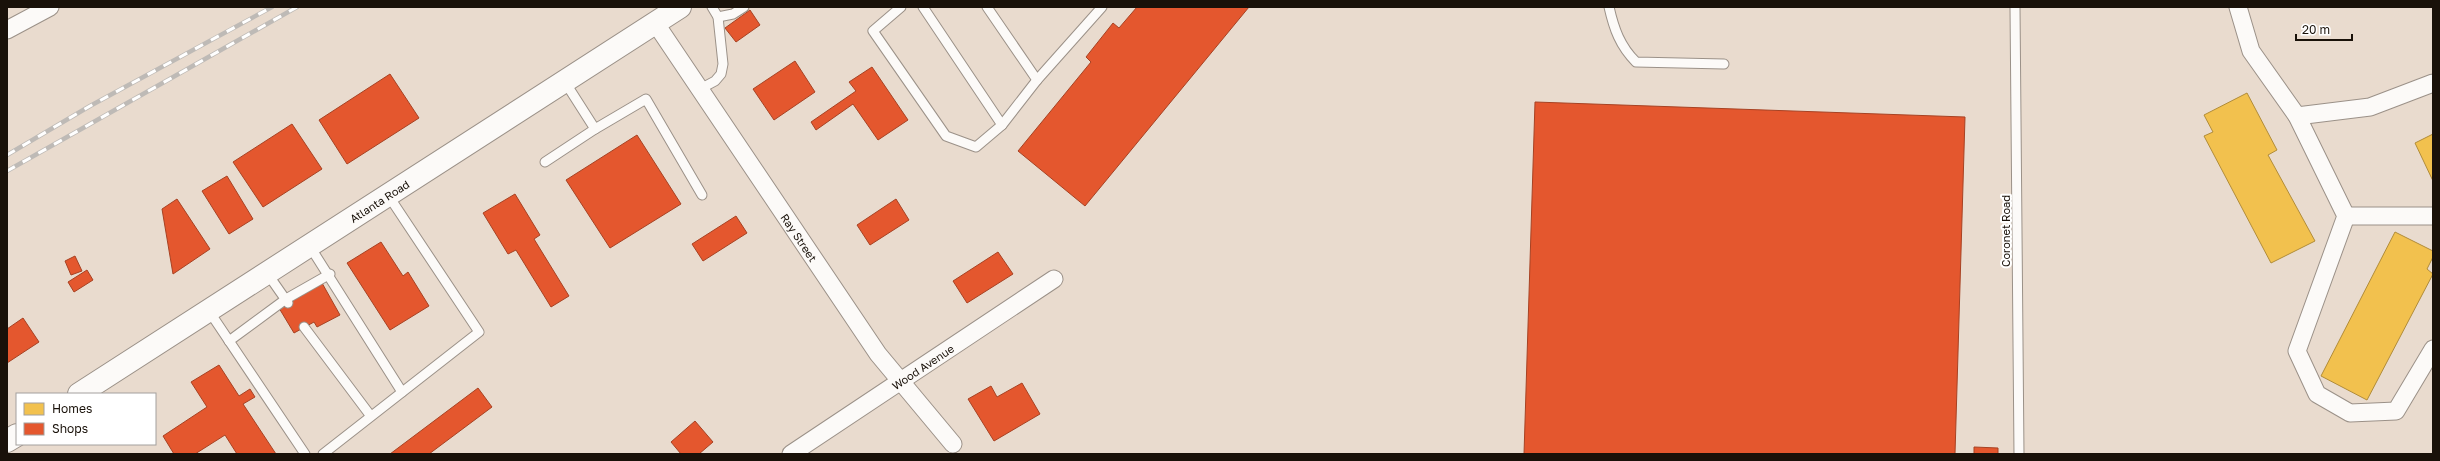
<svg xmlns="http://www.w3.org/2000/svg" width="2440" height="461" font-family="'Golos Text',sans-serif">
	<rect width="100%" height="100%" fill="#e9dbce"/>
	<g fill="#f2c14e" stroke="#b18c39">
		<path d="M2247 93 2277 150 2268 155 2315 241 2271 263 2204 136 2213 132 2204 115Z"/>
		<path d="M2433 134V181L2415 143Z"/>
		<path d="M2395 232 2433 251V257L2427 269 2433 274 2367 400 2321 376Z"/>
	</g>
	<g fill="#e4572e" stroke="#a74223">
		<path d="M1137 7H1249L1085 206 1018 151 1091 62 1086 57 1113 23 1119 28Z"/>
		<path d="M750 10 760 25 736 42 725 28Z"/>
		<path d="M795 61 815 92 774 120 753 89Z"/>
		<path d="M872 67 908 120 878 140 853 104 816 130 811 122 856 91 849 82Z"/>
		<path d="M390 74 419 118 347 164 319 120Z"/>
		<path d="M1535 102 1965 117 1955 454H1524Z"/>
		<path d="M292 124 322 169 263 207 233 162Z"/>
		<path d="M637 135 681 204 610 248 566 180Z"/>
		<path d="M227 176 253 219 229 234 202 191Z"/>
		<path d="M515 194 540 235 534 239 569 296 551 307 516 250 508 254 483 213Z"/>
		<path d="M177 199 210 249 173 274 162 209Z"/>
		<path d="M896 199 909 220 870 245 857 225Z"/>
		<path d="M736 216 747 233 703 261 692 244Z"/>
		<path d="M381 242 403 276 408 272 429 306 390 330 347 263Z"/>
		<path d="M998 252 1013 274 967 303 953 281Z"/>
		<path d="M75 256 82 271 71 275 65 261Z"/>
		<path d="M87 270 93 280 74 292 68 282Z"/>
		<path d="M322 283 340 315 317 327 314 322 294 333 279 308Z"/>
		<path d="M23 318 39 342 7 363V329Z"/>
		<path d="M219 365 239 396 250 389 255 397 243 404 276 454H237L225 435 195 454H174L163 436 207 407 191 382Z"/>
		<path d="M1022 383 1040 414 994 441 968 399 991 386 997 397Z"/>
		<path d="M478 388 492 407 429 454H390Z"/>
		<path d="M695 421 713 442 699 454H681L671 442Z"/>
		<path d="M1974 447 1998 448V454H1974Z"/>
	</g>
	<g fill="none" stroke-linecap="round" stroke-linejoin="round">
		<defs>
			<g id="service">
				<path d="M901 7 873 31 946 136 976 147 1002 125 1037 80"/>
				<path d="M923 7 1002 125"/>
				<path d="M987 7 1037 80 1102 7"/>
				<path d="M1609 7C1614 29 1620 46 1636 62L1724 64"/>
				<path d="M2015 7 2019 454"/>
				<path d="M718 17 733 14 744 7"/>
				<path d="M565 82 595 129 646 99 702 195"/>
				<path d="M700 89 715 81 721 74 723 64 718 17 712 7"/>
				<path d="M545 162 595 129"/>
				<path d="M309 245 402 392"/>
				<path d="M267 273 288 303"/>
				<path d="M209 311 305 454"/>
				<path d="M304 327 370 415"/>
				<path d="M229 341 286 299 330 274"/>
				<path d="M323 454 479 332 388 195"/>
			</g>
			<g id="minor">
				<path d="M2238 7 2251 51 2297 116 2346 216 2297 351 2317 394 2350 413 2396 411 2433 349"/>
				<path id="s1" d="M656 24 878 354 953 444"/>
				<path d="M7 30 50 7"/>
				<path d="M2297 116 2370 107 2433 83"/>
				<path d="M2346 216H2433"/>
				<path id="s2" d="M791 454 1054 279"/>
			</g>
			<g id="secondary">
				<path id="s3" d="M79 394 680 7"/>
				<path d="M7 441 17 435"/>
			</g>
		</defs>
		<use href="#service" stroke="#9b9188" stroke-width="11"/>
		<use href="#minor" stroke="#9b9188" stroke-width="19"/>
		<use href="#secondary" stroke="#9b9188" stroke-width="24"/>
		<use href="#service" stroke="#fcfaf8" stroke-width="9"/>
		<use href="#minor" stroke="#fcfaf8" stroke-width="17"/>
		<use href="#secondary" stroke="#fcfaf8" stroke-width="22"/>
		<defs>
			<g id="rail">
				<path d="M7 155 90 106 272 7"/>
				<path d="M7 171 297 7"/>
			</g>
		</defs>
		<use href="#rail" stroke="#bebab6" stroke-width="4.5"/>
		<use href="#rail" stroke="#fff" stroke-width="3" stroke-dasharray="9" stroke-linecap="butt"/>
	</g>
	<g text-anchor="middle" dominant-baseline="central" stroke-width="4" stroke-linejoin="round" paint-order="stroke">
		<g font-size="11" fill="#191109" stroke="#fff">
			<text stroke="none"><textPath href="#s3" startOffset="357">Atlanta Road</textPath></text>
			<text transform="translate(2005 231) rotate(-90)">Coronet Road</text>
			<text stroke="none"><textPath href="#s1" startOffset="257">Ray Street</textPath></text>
			<text stroke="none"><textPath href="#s2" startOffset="158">Wood Avenue</textPath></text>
		</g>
	</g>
	<rect width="2440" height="461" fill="none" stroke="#191109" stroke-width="16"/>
	<rect x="16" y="393" width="140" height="52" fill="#ffffff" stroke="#a3a09d"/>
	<rect x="24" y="403" width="20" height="12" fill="#f2c14e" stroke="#a3a09d"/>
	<text x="52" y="413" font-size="12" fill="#191109">Homes</text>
	<rect x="24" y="423" width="20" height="12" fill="#e4572e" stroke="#a3a09d"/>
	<text x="52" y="433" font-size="12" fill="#191109">Shops</text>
	<path d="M2296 34v6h56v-6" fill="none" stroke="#191109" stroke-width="2"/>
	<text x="2302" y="34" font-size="12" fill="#191109" stroke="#ffffff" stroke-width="3" paint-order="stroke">20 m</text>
</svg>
